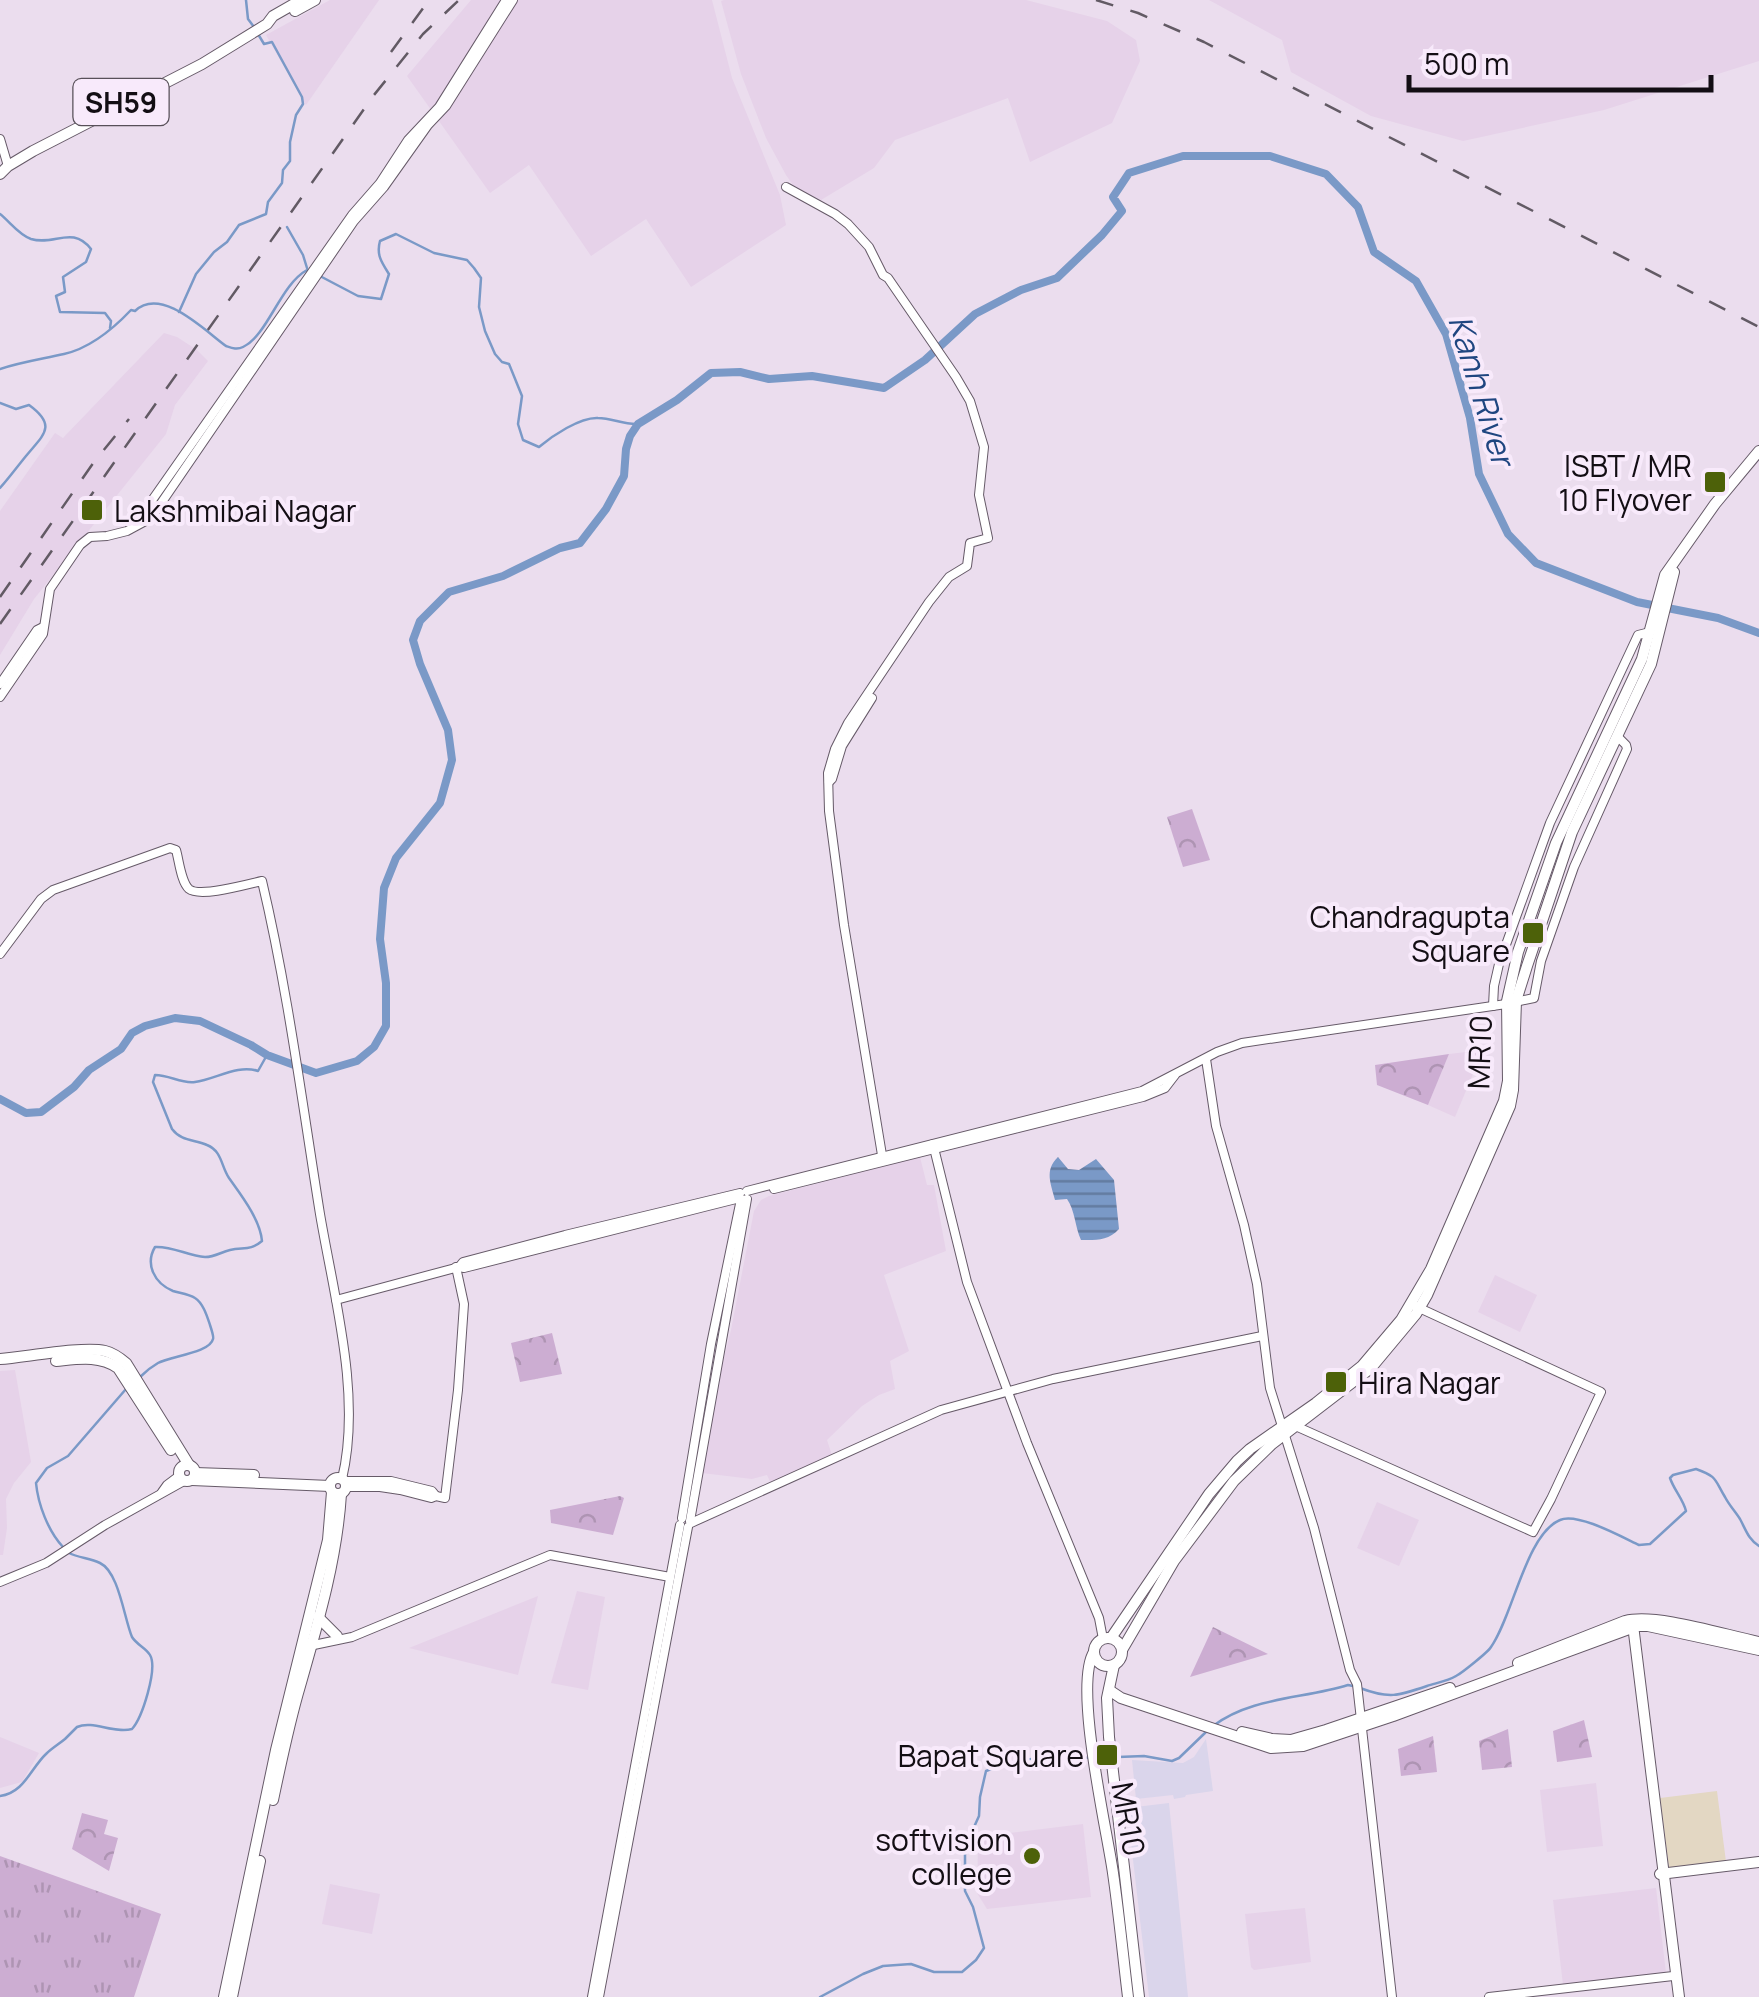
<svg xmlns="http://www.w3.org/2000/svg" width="1759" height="1997" font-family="Manrope,sans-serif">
	<defs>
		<pattern id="grass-tufts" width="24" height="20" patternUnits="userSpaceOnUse" patternTransform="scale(2.5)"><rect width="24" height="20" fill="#ccadd2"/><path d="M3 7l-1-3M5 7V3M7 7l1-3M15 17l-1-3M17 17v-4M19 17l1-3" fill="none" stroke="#ae94b3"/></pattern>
		<pattern id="park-crowns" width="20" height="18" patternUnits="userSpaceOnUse" patternTransform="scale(2.5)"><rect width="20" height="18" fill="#ccadd2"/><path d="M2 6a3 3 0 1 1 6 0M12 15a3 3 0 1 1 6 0" fill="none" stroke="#ae94b3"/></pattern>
		<pattern id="water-rules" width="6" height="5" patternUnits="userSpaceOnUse" patternTransform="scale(2.5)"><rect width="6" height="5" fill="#7a99c7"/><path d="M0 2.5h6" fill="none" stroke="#637ba0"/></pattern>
	</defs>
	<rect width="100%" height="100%" fill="#ebddee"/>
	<g fill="#dad5eb">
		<path d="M1206 1739 1213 1791 1186 1795 1185 1797 1174 1799 1173 1795 1136 1799 1132 1760 1183 1763 1194 1757Z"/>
		<path d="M1169 1803 1188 1997H1149L1127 1808Z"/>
	</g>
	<g fill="#e6d2e9">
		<path d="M330 0H379L306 105 266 35Z"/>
		<path d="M471 0H712L732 78 780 195 786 225 691 287 646 219 591 256 529 165 490 193 407 76Z"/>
		<path d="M724 0H1026L1107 21 1136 40 1140 61 1112 123 1030 162 1008 98 895 140 874 168 821 200 795 188 786 175 766 138 741 74 721 1Z"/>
		<path d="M1209 0H1759V61L1604 110 1463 141 1371 116 1291 72 1282 40Z"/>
		<path d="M164 333 177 337 197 350 208 361 175 405 166 434 34 599 0 655V511L55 433 63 438Z"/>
		<path d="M1483 1050 1455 1117 1428 1105 1449 1054Z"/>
		<path d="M920 1157 927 1185H934L946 1251 884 1275 909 1351 890 1361 895 1389 879 1395 862 1406 827 1440 833 1458 772 1486 767 1475 752 1479 702 1473 713 1402 731 1330 754 1211 761 1200 769 1196Z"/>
		<path d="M1495 1275 1537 1295 1520 1332 1478 1312Z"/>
		<path d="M15 1370 31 1462 14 1483 6 1499 7 1528 3 1555H0V1371Z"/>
		<path d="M1377 1502 1419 1520 1399 1566 1357 1548Z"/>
		<path d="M577 1591 605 1597 588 1690 551 1683Z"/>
		<path d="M538 1596 518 1675 409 1648Z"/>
		<path d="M0 1737 39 1753 22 1782 0 1788Z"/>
		<path d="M1596 1783 1603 1846 1547 1852 1540 1790Z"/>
		<path d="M1083 1824 1091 1897 987 1909 977 1893 978 1846 987 1839 1001 1834Z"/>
		<path d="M330 1884 380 1894 372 1934 322 1924Z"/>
		<path d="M1656 1888 1666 1973 1563 1985 1553 1900Z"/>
		<path d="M1305 1908 1311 1962 1254 1970 1251 1967 1245 1914Z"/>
	</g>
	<path fill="#e3d7c3" d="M1717 1791 1726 1862 1669 1869 1660 1798Z"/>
	<path fill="url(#grass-tufts)" d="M0 1856 161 1914 134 1997H0Z"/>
	<g fill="url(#park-crowns)">
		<path d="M1192 809 1210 860 1183 867 1167 817Z"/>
		<path d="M1449 1054 1428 1105 1377 1085 1375 1065Z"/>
		<path d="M552 1333 562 1374 520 1382 511 1343Z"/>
		<path d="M620 1496 624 1498 613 1535 551 1523 550 1510Z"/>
		<path d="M1213 1627 1268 1654 1190 1677Z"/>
		<path d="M1584 1720 1592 1757 1557 1762 1553 1731Z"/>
		<path d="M1508 1729 1512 1767 1482 1770 1479 1741Z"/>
		<path d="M1433 1736 1437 1772 1401 1776 1398 1749Z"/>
		<path d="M82 1813 108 1820 104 1834 118 1838 109 1871 72 1849Z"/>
	</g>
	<path fill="url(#water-rules)" d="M1058 1157 1068 1169 1079 1170 1096 1159 1114 1180 1119 1229C1108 1241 1097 1240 1081 1240 1075 1227 1075 1210 1067 1199L1055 1200C1051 1184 1044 1170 1058 1157Z"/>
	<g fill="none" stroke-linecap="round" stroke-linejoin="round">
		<g stroke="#7a99c7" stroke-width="2.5">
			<path d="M246 0 248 19 254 27"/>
			<path d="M0 214C10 222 19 235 31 239 55 246 72 225 91 249L86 262 63 277 65 292 56 296 60 312 105 313 111 321 110 328"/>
			<path d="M287 227 303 255 307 268"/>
			<path d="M318 275 358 296 381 299 389 274C382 263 376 255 380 241L396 234 434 253 467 260 474 268 481 278 479 307 485 331 495 354 502 362 509 364 522 396 518 424 523 440 539 447C552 436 580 417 598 418 612 418 624 425 638 424"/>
			<path d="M179 312 196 274 214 252 227 242 239 225 266 214 268 202 282 183 283 170 290 161V142L296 115 303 104 302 97 272 42 264 44 258 34"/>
			<path d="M0 369C21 362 42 359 64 354 91 348 113 329 131 310L135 311C161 286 204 330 226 346 232 348 237 350 243 347 268 335 280 285 307 270L311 272"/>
			<path d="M0 403 16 409 29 405C58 426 43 435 26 456 17 467 9 478 0 488"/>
			<path d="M140 1377C145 1372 151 1367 158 1363 170 1356 210 1353 213 1339 214 1337 211 1328 210 1325 207 1316 203 1303 195 1298 189 1294 179 1293 173 1291 154 1283 145 1264 155 1247 173 1246 188 1256 205 1257 215 1257 221 1252 230 1250 244 1247 250 1251 262 1241 260 1219 241 1195 229 1178 221 1166 222 1151 207 1145 194 1139 182 1142 172 1129L153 1082 155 1075C170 1075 181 1084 195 1082 216 1079 238 1064 258 1071L267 1055"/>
			<path d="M63 1547C48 1531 38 1504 36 1483L47 1468 68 1456 126 1389"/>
			<path d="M1360 1688C1389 1699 1398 1696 1427 1686 1436 1683 1448 1681 1456 1676 1462 1673 1488 1652 1491 1647 1513 1616 1526 1534 1560 1520 1577 1512 1622 1537 1639 1545L1650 1544 1686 1511C1683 1499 1674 1490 1670 1478L1673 1475 1696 1469C1718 1477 1714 1479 1725 1497 1729 1505 1735 1511 1740 1519 1746 1530 1748 1539 1759 1546"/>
			<path d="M1213 1726C1251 1697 1303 1699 1348 1685L1353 1686"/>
			<path d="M1118 1757 1144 1756 1172 1761 1179 1758 1207 1731"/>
			<path d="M0 1796C24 1793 31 1768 46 1754 52 1748 59 1744 65 1739 66 1738 76 1728 77 1727 93 1720 114 1734 132 1729 142 1718 158 1669 150 1655 146 1648 137 1645 132 1637 124 1618 119 1572 100 1563 90 1558 79 1558 69 1553"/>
			<path d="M820 1997 863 1974 883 1966 911 1964 934 1972H962L976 1960 984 1948 973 1907 965 1891V1847L979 1816 980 1797 986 1771C1017 1758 1056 1754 1090 1758"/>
		</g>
		<path stroke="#7a99c7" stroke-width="8" d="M0 1099 26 1113 41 1112 74 1087 89 1070 121 1049 132 1033 145 1026 175 1018 200 1021 251 1045 267 1055 316 1073 357 1061 374 1047 386 1026V983L380 939 384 888 396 858 440 803 452 760 448 730 420 664 413 640 420 621 449 592 503 576 560 548 580 543 606 509 624 476 626 449 630 436 638 424 677 400 711 373 740 372 769 379 812 376 884 388 925 360 975 314 1021 290 1057 278 1102 235 1122 211 1113 197 1129 173 1183 156H1270L1326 174 1358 207 1374 252 1416 281 1446 334 1470 418 1479 474 1508 534 1536 563 1637 602 1718 618 1759 633"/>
		<defs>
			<g id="minor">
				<path d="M0 139 8 166"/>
				<path d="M786 187 835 214 848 224 869 247 883 275 888 278 956 377 970 401 984 447 979 495 988 538 970 543 967 566 949 577 929 602 848 723 835 749 828 773 829 811 844 925 883 1161"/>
				<path d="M141 522 148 506 352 215 380 183 408 140 439 107 506 0"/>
				<path d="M0 684 37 630 43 627"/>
				<path d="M0 697 43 634 50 589 80 545 90 537 107 536 127 531 151 518 354 221 384 187 428 125 446 106 513 0"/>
				<path d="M829 782 832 779 842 746 872 698"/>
				<path d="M0 954 41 899 53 890 170 848 176 850C179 860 181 882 189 889 200 898 248 884 262 881 288 991 302 1102 320 1214 334 1297 362 1396 342 1479"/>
				<path d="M1493 1006 1494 986 1499 964 1550 823 1638 635 1650 632"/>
				<path d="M1206 1059 1216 1126 1244 1225 1257 1284 1270 1388 1314 1528 1350 1670 1357 1684 1392 1997"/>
				<path d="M933 1144 967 1282 1027 1443 1099 1618 1103 1639"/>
				<path d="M774 1189 1143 1097 1165 1088 1175 1075"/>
				<path d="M747 1191 1142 1091 1217 1052 1242 1043 1506 1004 1534 998 1541 961 1574 867 1627 749 1626 745 1617 736"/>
				<path d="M459 1267 464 1268 708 1206 740 1198 742 1200"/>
				<path d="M336 1300 459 1267 463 1262 565 1235 740 1193"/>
				<path d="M1291 1424 1533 1532 1551 1499 1601 1392 1415 1306"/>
				<path d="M344 1481H391L432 1491 436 1496"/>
				<path d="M346 1487H380L400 1490 431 1498 436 1496 445 1498 458 1390 464 1304 456 1267"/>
				<path d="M162 1492 167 1485 179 1476"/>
				<path d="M682 1518 711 1344 741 1199"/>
				<path d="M690 1521 747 1199"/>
				<path d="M691 1523 941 1410 1053 1379 1262 1336"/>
				<path d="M0 1582 46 1563 105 1525 184 1481"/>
				<path d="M309 1646 352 1637 550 1555 670 1577"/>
				<path d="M592 1997 680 1525"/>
				<path d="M599 1997 688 1527"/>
				<path d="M1489 1997 1673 1976"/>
			</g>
			<g id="major">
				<path d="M295 11 315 0"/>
				<path d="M0 174 8 166 33 151 202 64 267 24 273 16 301 0"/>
				<path d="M0 1359C26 1357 83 1346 105 1351 113 1353 120 1358 126 1363L189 1465"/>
				<path d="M56 1361C78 1359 99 1355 118 1368L171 1450"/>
				<circle cx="187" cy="1473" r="8"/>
				<path d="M195 1473 254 1475"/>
				<circle cx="338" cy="1486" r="8"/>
				<path d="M192 1480 330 1486"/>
				<path d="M318 1617 337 1636"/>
				<path d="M1633 1625 1679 1997"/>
				<path d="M1111 1638 1209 1494 1237 1461 1250 1449 1316 1403 1362 1366 1401 1320 1431 1269 1504 1101 1508 1081 1507 1001 1518 952 1556 843 1642 659 1665 575 1715 504 1759 451"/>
				<circle cx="1108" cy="1652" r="14"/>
				<path d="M1122 1650 1174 1561 1234 1481 1272 1444 1371 1368 1416 1314 1427 1295 1510 1106 1513 1090 1516 1001 1527 966 1572 832 1651 664 1674 572"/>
				<path d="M1094 1652C1073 1685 1107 1830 1113 1873 1119 1914 1123 1956 1128 1997"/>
				<path d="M1518 1663 1625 1621C1657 1613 1724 1635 1759 1642"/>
				<path d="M1114 1665 1107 1698 1109 1737 1139 1997"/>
				<path d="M1109 1690 1121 1698 1271 1748 1303 1746 1393 1716 1637 1626H1648L1759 1650"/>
				<path d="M1242 1732 1272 1739 1291 1740 1326 1730 1450 1688"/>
				<path d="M273 1800C281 1762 289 1723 300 1686 318 1623 337 1559 341 1494"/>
				<path d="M1660 1874 1759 1862"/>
				<path d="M224 1997 276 1750 328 1540 332 1492"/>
				<path d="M232 1997 260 1861"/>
			</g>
		</defs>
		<use href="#minor" stroke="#665a68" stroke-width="10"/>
		<use href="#major" stroke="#665a68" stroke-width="12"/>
		<use href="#minor" stroke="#fff" stroke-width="8"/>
		<use href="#major" stroke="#fff" stroke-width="10"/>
		<g stroke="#625a64" stroke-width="2.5" stroke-dasharray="18 18" stroke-linecap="butt">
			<path d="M1096 0 1138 13 1204 42 1759 327"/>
			<path d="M391 52 429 0"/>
			<path d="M0 597 94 462 129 419"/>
			<path d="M0 624 374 95 423 34 459 0"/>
		</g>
	</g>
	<g fill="#4d6109" stroke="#f8eafb" stroke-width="4">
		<rect x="1703" y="470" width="24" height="24" rx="5"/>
		<rect x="80" y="498" width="24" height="24" rx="5"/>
		<rect x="1521" y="921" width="24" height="24" rx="5"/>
		<rect x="1324" y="1370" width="24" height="24" rx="5"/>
		<rect x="1095" y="1743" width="24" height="24" rx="5"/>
		<circle cx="1032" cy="1856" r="10"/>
	</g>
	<g text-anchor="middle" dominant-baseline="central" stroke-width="8" stroke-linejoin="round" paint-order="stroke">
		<rect fill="#f8eafb" stroke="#585059" stroke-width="2.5" x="73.5" y="79" width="95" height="46" rx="8"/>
		<g font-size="28" font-weight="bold" fill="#130e14">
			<text x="121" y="102">SH59</text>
		</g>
		<g font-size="30" fill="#130e14" stroke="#f8eafb" text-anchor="end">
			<text x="1692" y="465">ISBT / MR<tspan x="1692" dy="34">10 Flyover</tspan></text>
			<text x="114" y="510" text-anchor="start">Lakshmibai Nagar</text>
			<text x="1510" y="916">Chandragupta<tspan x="1510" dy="34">Square</tspan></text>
			<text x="1358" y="1382" text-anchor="start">Hira Nagar</text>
			<text x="1084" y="1755">Bapat Square</text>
			<text x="1012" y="1839">softvision<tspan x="1012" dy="34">college</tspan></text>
		</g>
		<g font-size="30" fill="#130e14" stroke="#f8eafb">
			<text transform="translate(1479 1052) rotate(-88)">MR10</text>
			<text transform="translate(1129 1819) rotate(80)">MR10</text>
		</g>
		<g font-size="32" font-style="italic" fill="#1f4680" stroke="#f8eafb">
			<text transform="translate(1482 390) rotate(73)">Kanh River</text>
		</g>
	</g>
	<path d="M1409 75v15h302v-15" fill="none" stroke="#130e14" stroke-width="5"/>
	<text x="1424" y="75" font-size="30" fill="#130e14" stroke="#f8eafb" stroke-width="8" paint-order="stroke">500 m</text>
</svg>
